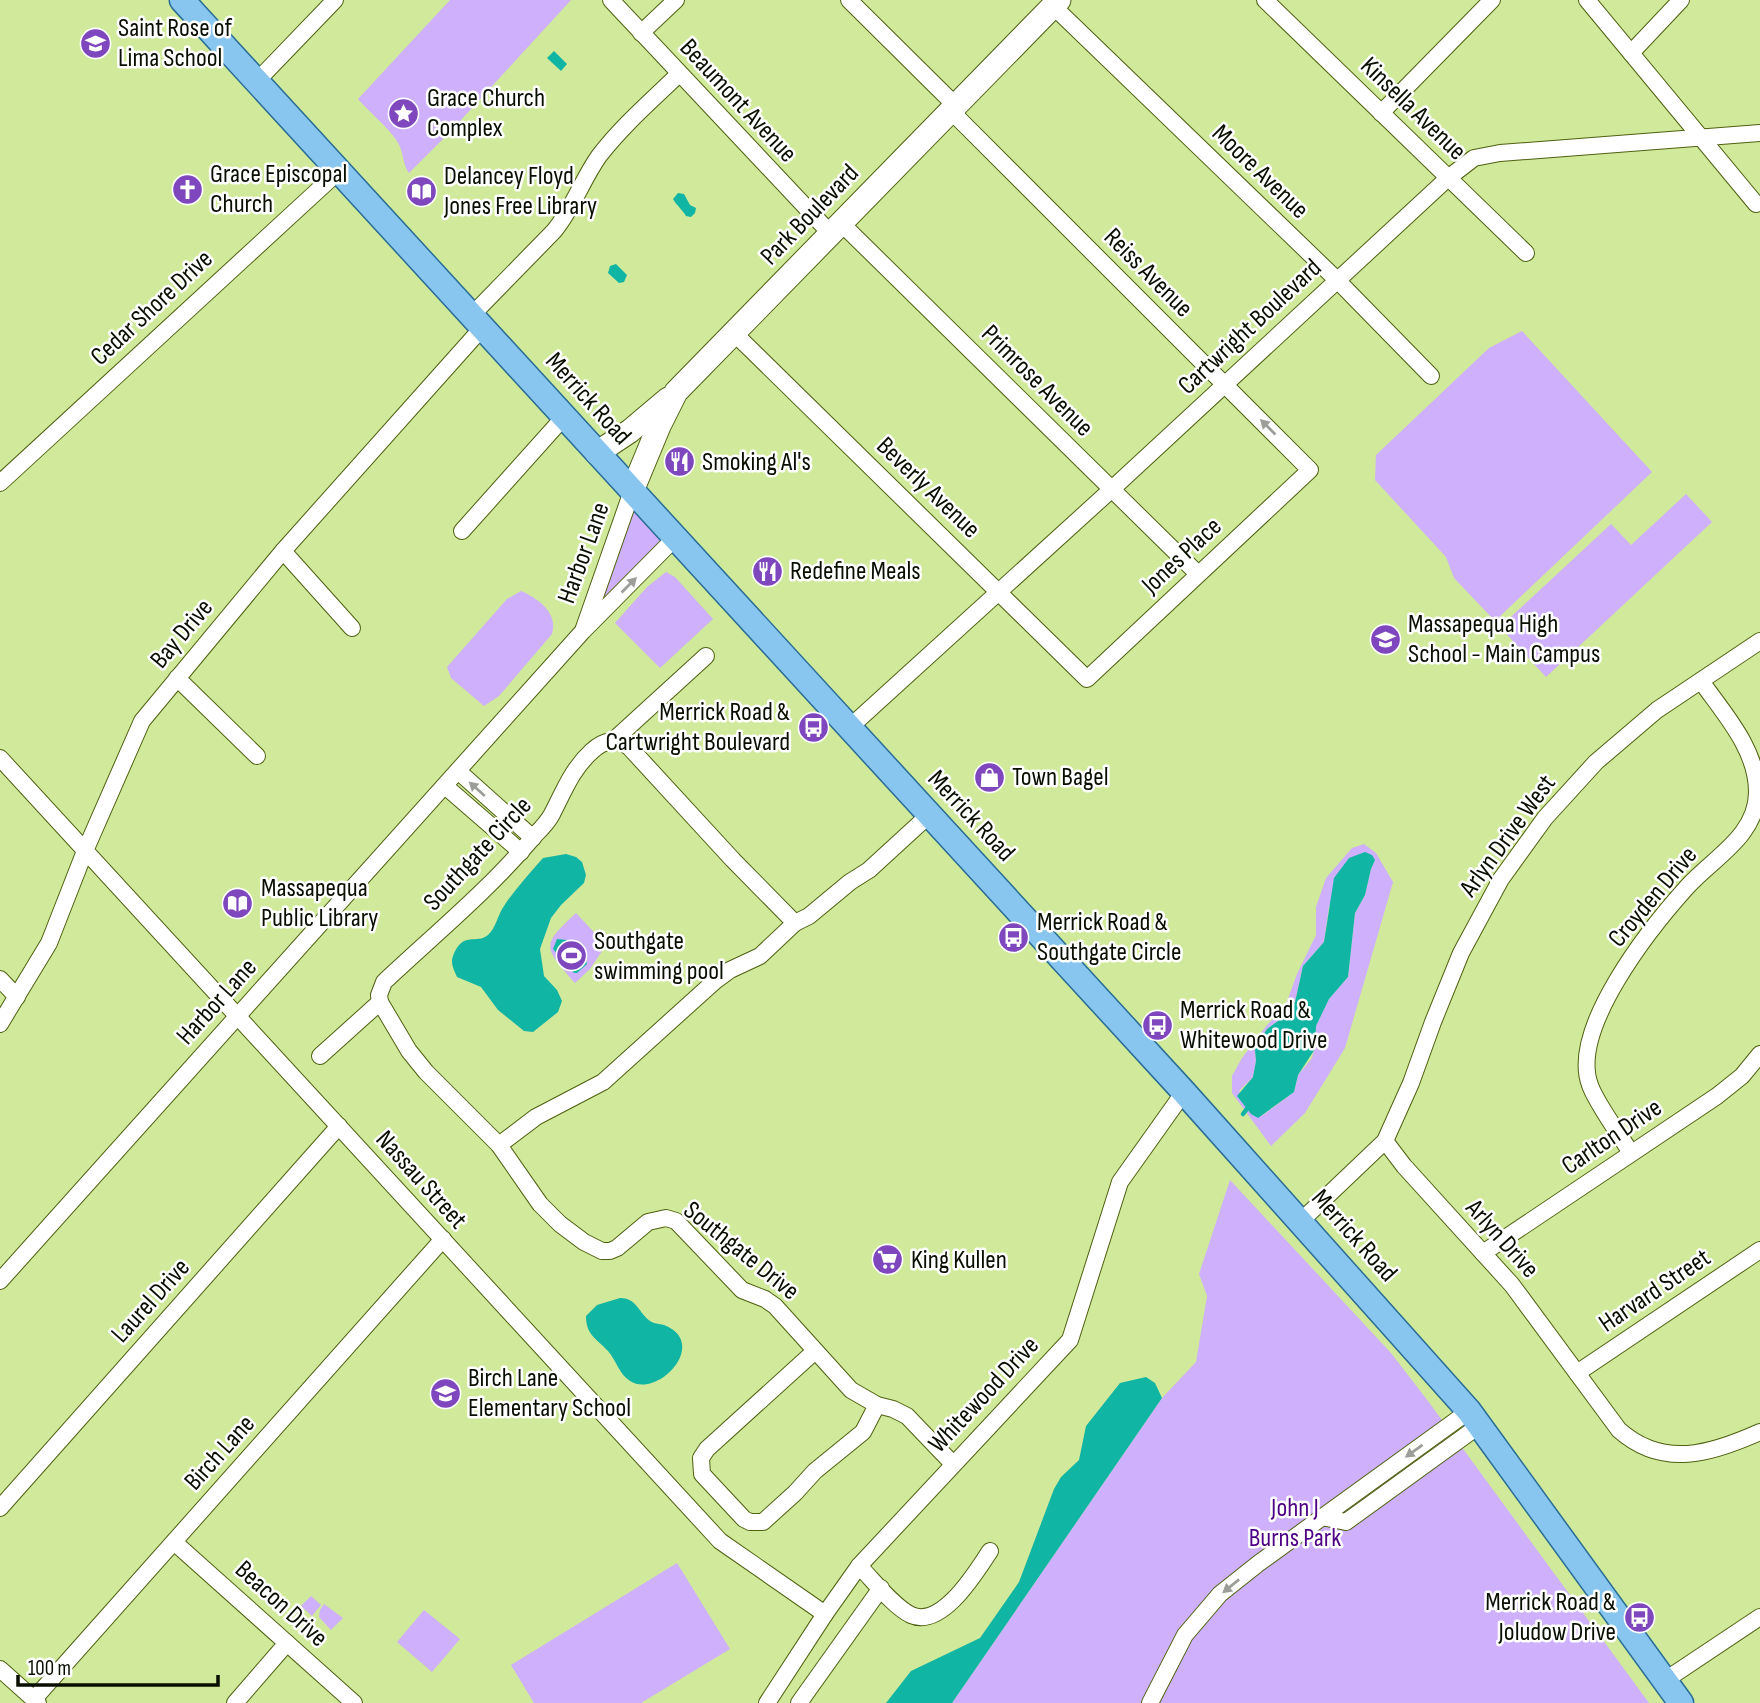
<svg xmlns="http://www.w3.org/2000/svg" width="1760" height="1703" font-family="'Sofia Sans Condensed',sans-serif">
	<rect width="100%" height="100%" fill="#d1e99b"/>
	<g fill="#ceb0fd" fill-rule="evenodd">
		<path d="M450 0H571L450 132 409 173C402 164 404 151 397 141 387 126 370 113 358 99Z"/>
		<path d="M1522 331 1652 472 1495 621 1454 578 1446 557 1375 480 1376 455 1489 348Z"/>
		<path d="M633 494 673 538 586 626Z"/>
		<path d="M1686 494 1712 522 1546 677 1500 627 1611 524 1631 545Z"/>
		<path d="M666 572 675 577 713 619 660 668 615 623 647 587Z"/>
		<path d="M521 591C539 599 558 613 552 634L499 696 484 706 451 678 447 667 507 599Z"/>
		<path d="M1364 844 1376 853 1393 882 1345 1048 1305 1113 1271 1146 1232 1093V1076L1242 1058 1267 1025 1285 1007 1297 974 1316 935V907L1326 878 1352 848ZM1375 860 1371 869 1365 895 1355 913 1348 977 1329 999 1316 1026V1042L1312 1058 1298 1075 1294 1092 1263 1115 1239 1091 1253 1077 1256 1061 1255 1050 1267 1029 1285 1016 1295 1002 1303 966 1324 942 1329 906Z"/>
		<path d="M576 913 606 945 590 969 575 983C544 947 540 946 576 913Z"/>
		<path d="M1230 1180 1391 1353 1428 1401 1649 1703H952L1162 1398 1196 1362 1207 1296 1199 1274Z"/>
		<path d="M677 1563 730 1649 641 1703H534L511 1665Z"/>
		<path d="M311 1596 321 1605 312 1616 301 1606Z"/>
		<path d="M324 1604 343 1618 331 1630 319 1617 320 1610Z"/>
		<path d="M424 1610 460 1639 432 1672 397 1642Z"/>
	</g>
	<g fill="#10b5a3">
		<path d="M554 51 567 64 561 71 547 58Z"/>
		<path d="M678 193 684 194 690 205 696 208 695 213 691 217 686 216C682 209 677 206 673 199Z"/>
		<path d="M616 264 627 275 624 282 619 283 608 273 610 266Z"/>
		<path d="M1365 852 1372 855 1375 860 1371 869 1365 895 1355 913 1348 977 1329 999 1316 1026 1315 1049 1298 1075 1294 1092 1258 1118 1251 1114 1237 1096 1253 1077 1256 1061 1255 1050 1257 1044 1267 1029 1285 1016 1295 1002 1303 966 1324 942 1334 878 1349 858Z"/>
		<path d="M566 854 576 857 582 862 586 875 584 883 561 905 551 918 540 949 544 976 557 990 562 1001 558 1012 533 1032 524 1031 498 1010 481 987 457 977C454 970 450 963 453 956 463 930 476 945 488 935 496 928 498 914 504 906 515 889 530 873 543 858Z"/>
		<path d="M557 939 567 940 586 961 587 964 577 973H574L553 949Z"/>
		<path d="M620 1298C639 1298 639 1317 654 1323 657 1324 661 1324 664 1325 710 1343 658 1399 630 1381 619 1374 616 1360 608 1351 596 1338 586 1335 586 1316L597 1305Z"/>
		<path d="M1146 1377 1155 1383 1162 1398 952 1703H886L911 1671 980 1638 1019 1582 1054 1489 1061 1477 1079 1460 1086 1426 1120 1383Z"/>
	</g>
	<g fill="none" stroke-linecap="round" stroke-linejoin="round">
		<path stroke="#10b5a3" stroke-width="4.5" d="M1243 1114 1249 1106"/>
		<defs>
			<g id="minor">
				<path d="M611 0 831 234"/>
				<path d="M849 0 956 106"/>
				<path d="M1265 0 1526 253"/>
				<path d="M1587 0 1756 204"/>
				<path d="M1053 6 1337 280 1431 376"/>
				<path d="M641 33 676 0"/>
				<path d="M1631 53 1681 0"/>
				<path d="M257 81 335 0"/>
				<path d="M1381 113 1492 0"/>
				<path d="M841 223 1198 574"/>
				<path d="M472 315 554 231C573 208 582 180 599 156 622 126 652 100 679 74"/>
				<path d="M734 333 1087 679 1310 470 951 111"/>
				<path d="M0 483 339 171"/>
				<path d="M462 531 564 417"/>
				<path d="M283 551 352 628"/>
				<path d="M584 628 632 491"/>
				<path d="M177 678 257 756"/>
				<path d="M849 728 1112 489 1448 178 1474 158 1500 153 1760 133"/>
				<path d="M614 740 706 656"/>
				<path d="M0 758 720 1541 825 1614"/>
				<path d="M458 771 533 838"/>
				<path d="M445 786 521 852"/>
				<path d="M795 923 733 860 630 748C617 737 604 740 592 751 572 769 564 791 552 814 548 822 541 829 535 835 490 889 435 934 384 982L379 995 380 1002 409 1051 426 1072 499 1145 540 1204 560 1224 584 1242 602 1251H610L617 1248 648 1222 666 1218 676 1221 742 1290 765 1299 775 1306 851 1390 877 1405 893 1409 907 1416 953 1464"/>
				<path d="M0 979 17 997"/>
				<path d="M0 1024 49 943 85 851 142 721 283 551 482 328"/>
				<path d="M320 1056 380 1002"/>
				<path d="M1385 1141 1404 1166 1512 1285 1619 1430C1663 1469 1711 1454 1760 1432"/>
				<path d="M499 1145 536 1117 603 1082 715 981 730 970 760 956 795 923 809 916 850 882 869 870 929 815"/>
				<path d="M1631 1153C1620 1135 1596 1103 1590 1085 1569 1029 1651 927 1687 887 1713 858 1757 836 1757 792 1757 749 1724 714 1701 681"/>
				<path d="M1301 1221 1385 1141 1411 1083 1433 1022 1461 953 1501 879 1545 818 1596 762 1657 710 1760 641"/>
				<path d="M1483 1253 1717 1096 1742 1076 1760 1054"/>
				<path d="M0 1281 583 631 675 538"/>
				<path d="M815 1351 707 1449 701 1458 702 1474 744 1519 750 1522H763L795 1493 815 1471 863 1432 877 1405"/>
				<path d="M1577 1373 1760 1250"/>
				<path d="M0 1508 339 1126"/>
				<path d="M1322 1517 1346 1522 1480 1425"/>
				<path d="M174 1542 354 1703"/>
				<path d="M859 1566C873 1580 894 1607 911 1615 942 1629 976 1572 990 1551"/>
				<path d="M0 1669 38 1703"/>
				<path d="M1664 1681 1760 1617"/>
				<path d="M34 1699 443 1239"/>
				<path d="M235 1703 287 1643"/>
				<path d="M767 1703 825 1614 859 1566 1070 1340 1120 1182 1184 1092"/>
				<path d="M799 1703 881 1588"/>
				<path d="M1150 1703 1185 1635 1220 1594 1259 1563 1469 1411"/>
			</g>
			<g id="secondary">
				<path d="M597 453 630 431 668 399"/>
				<path d="M632 491 659 426 676 392 1059 0"/>
			</g>
			<path id="primary" d="M182 0 1184 1092 1469 1411 1681 1703"/>
		</defs>
		<use href="#minor" stroke="#4e600f" stroke-width="18"/>
		<use href="#secondary" stroke="#4e600f" stroke-width="25"/>
		<use href="#primary" stroke="#286d94" stroke-width="27"/>
		<use href="#minor" stroke="#fff" stroke-width="16"/>
		<use href="#secondary" stroke="#fff" stroke-width="23"/>
		<use href="#primary" stroke="#89c6ef" stroke-width="24"/>
	</g>
	<defs><path id="oneway-solid" d="M-6-.8H1V-3.2L6.5 0L1 3.2V.8H-6Z" transform="scale(1.75)"/></defs>
	<g fill="#9c9f99">
		<use href="#oneway-solid" transform="translate(1268 427) rotate(-135)"/>
		<use href="#oneway-solid" transform="translate(629 585) rotate(-45)"/>
		<use href="#oneway-solid" transform="translate(477 789) rotate(-138)"/>
		<use href="#oneway-solid" transform="translate(1414 1451) rotate(144)"/>
		<use href="#oneway-solid" transform="translate(1231 1586) rotate(141)"/>
	</g>
	<defs>
		<symbol id="school-disc" viewBox="-11 -11 22 22"><circle r="9.5" fill="#7f47bd" stroke="#fff"/><path d="M0-5L7-2L0 1L-7-2ZM-4 1L0 2.5L4 1V4Q0 6-4 4Z" fill="#fff"/></symbol>
		<symbol id="sight-disc" viewBox="-11 -11 22 22"><circle r="9.5" fill="#7f47bd" stroke="#fff"/><path d="M0-6L1.8-2.2L6-1.7L2.9 1.2L3.7 5.4L0 3.3L-3.7 5.4L-2.9 1.2L-6-1.7L-1.8-2.2Z" fill="#fff"/></symbol>
		<symbol id="church-disc" viewBox="-11 -11 22 22"><circle r="9.5" fill="#7f47bd" stroke="#fff"/><path d="M-1.2-6h2.4v3.5h3.3v2.4h-3.3V6h-2.4V-.1h-3.3v-2.4h3.3Z" fill="#fff"/></symbol>
		<symbol id="library-disc" viewBox="-11 -11 22 22"><circle r="9.5" fill="#7f47bd" stroke="#fff"/><path d="M-6-4Q-3-5.5-.7-3.5V5Q-3 3-6 4ZM6-4Q3-5.5 .7-3.5V5Q3 3 6 4Z" fill="#fff"/></symbol>
		<symbol id="restaurant-disc" viewBox="-11 -11 22 22"><circle r="9.5" fill="#7f47bd" stroke="#fff"/><path d="M-5-6h1v4h1v-4h1v4h1v-4h1v5L-1.5 .5V6h-2V.5L-5-1ZM5-6V6H3V1.5H1.5Q1.5-4 5-6Z" fill="#fff"/></symbol>
		<symbol id="bus-disc" viewBox="-11 -11 22 22"><circle r="9.5" fill="#7f47bd" stroke="#fff"/><path d="M-5-6H5V4H4V6H2V4H-2V6H-4V4H-5ZM-3.5-4V0h7V-4ZM-3.5 1.2v1.5H-2V1.2ZM2 1.2v1.5H3.5V1.2Z" fill="#fff"/></symbol>
		<symbol id="shop-disc" viewBox="-11 -11 22 22"><circle r="9.5" fill="#7f47bd" stroke="#fff"/><path d="M-5-2.5h2.3a2.7 3.5 0 0 1 5.4 0H5L5.5 6h-11ZM-1.5-2.5h3a1.5 2.3 0 0 0-3 0Z" fill="#fff"/></symbol>
		<symbol id="stadium-disc" viewBox="-11 -11 22 22"><circle r="9.5" fill="#7f47bd" stroke="#fff"/><path d="M0-5a6.5 5 0 1 0 0 10a6.5 5 0 1 0 0-10ZM-3.5-1.8h7v3.6h-7Z" fill="#fff"/></symbol>
		<symbol id="supermarket-disc" viewBox="-11 -11 22 22"><circle r="9.5" fill="#7f47bd" stroke="#fff"/><path d="M-6-5.5h2.5l.6 2H6L4.5 2H-2.5L-4.4-4H-6ZM-1.5 3.2a1.3 1.3 0 1 0 .1 0ZM3 3.2a1.3 1.3 0 1 0 .1 0Z" fill="#fff"/></symbol>
	</defs>
	<g fill-rule="evenodd">
		<use href="#school-disc" x="78" y="26" width="35" height="35"/>
		<use href="#sight-disc" x="386" y="96" width="35" height="35"/>
		<use href="#church-disc" x="170" y="172" width="35" height="35"/>
		<use href="#library-disc" x="404" y="174" width="35" height="35"/>
		<use href="#restaurant-disc" x="662" y="444" width="35" height="35"/>
		<use href="#restaurant-disc" x="750" y="554" width="35" height="35"/>
		<use href="#school-disc" x="1368" y="622" width="35" height="35"/>
		<use href="#bus-disc" x="796" y="710" width="35" height="35"/>
		<use href="#shop-disc" x="972" y="760" width="35" height="35"/>
		<use href="#library-disc" x="220" y="886" width="35" height="35"/>
		<use href="#bus-disc" x="996" y="920" width="35" height="35"/>
		<use href="#stadium-disc" x="554" y="938" width="35" height="35"/>
		<use href="#bus-disc" x="1140" y="1008" width="35" height="35"/>
		<use href="#supermarket-disc" x="870" y="1242" width="35" height="35"/>
		<use href="#school-disc" x="428" y="1376" width="35" height="35"/>
		<use href="#bus-disc" x="1622" y="1600" width="35" height="35"/>
	</g>
	<g text-anchor="middle" dominant-baseline="central" stroke-width="5" stroke-linejoin="round" paint-order="stroke">
		<g font-size="26" fill="#080e00" stroke="#fff" text-anchor="start">
			<text x="118" y="28">Saint Rose of<tspan x="118" dy="30">Lima School</tspan></text>
			<text x="427" y="98">Grace Church<tspan x="427" dy="30">Complex</tspan></text>
			<text x="210" y="174">Grace Episcopal<tspan x="210" dy="30">Church</tspan></text>
			<text x="444" y="176">Delancey Floyd<tspan x="444" dy="30">Jones Free Library</tspan></text>
			<text x="702" y="462">Smoking Al's</text>
			<text x="790" y="571">Redefine Meals</text>
			<text x="1408" y="624">Massapequa High<tspan x="1408" dy="30">School - Main Campus</tspan></text>
			<text x="790" y="712" text-anchor="end">Merrick Road &amp;<tspan x="790" dy="30">Cartwright Boulevard</tspan></text>
			<text x="1012" y="777">Town Bagel</text>
			<text x="261" y="888">Massapequa<tspan x="261" dy="30">Public Library</tspan></text>
			<text x="1037" y="922">Merrick Road &amp;<tspan x="1037" dy="30">Southgate Circle</tspan></text>
			<text x="594" y="941">Southgate<tspan x="594" dy="30">swimming pool</tspan></text>
			<text x="1180" y="1010">Merrick Road &amp;<tspan x="1180" dy="30">Whitewood Drive</tspan></text>
			<text x="911" y="1260">King Kullen</text>
			<text x="468" y="1378">Birch Lane<tspan x="468" dy="30">Elementary School</tspan></text>
			<text x="1616" y="1602" text-anchor="end">Merrick Road &amp;<tspan x="1616" dy="30">Joludow Drive</tspan></text>
		</g>
		<g font-size="26" fill="#080e00" stroke="#fff">
			<text transform="translate(738 101) rotate(47)">Beaumont Avenue</text>
			<text transform="translate(1413 109) rotate(44)">Kinsella Avenue</text>
			<text transform="translate(1260 172) rotate(44)">Moore Avenue</text>
			<text transform="translate(810 215) rotate(-46)">Park Boulevard</text>
			<text transform="translate(1148 273) rotate(45)">Reiss Avenue</text>
			<text transform="translate(152 308) rotate(-43)">Cedar Shore Drive</text>
			<text transform="translate(1250 327) rotate(-43)">Cartwright Boulevard</text>
			<text transform="translate(1037 381) rotate(45)">Primrose Avenue</text>
			<text transform="translate(588 399) rotate(48)">Merrick Road</text>
			<text transform="translate(928 488) rotate(44)">Beverly Avenue</text>
			<text transform="translate(584 553) rotate(-70)">Harbor Lane</text>
			<text transform="translate(1182 556) rotate(-43)">Jones Place</text>
			<text transform="translate(182 634) rotate(-50)">Bay Drive</text>
			<text transform="translate(971 816) rotate(47)">Merrick Road</text>
			<text transform="translate(1508 836) rotate(-54)">Arlyn Drive West</text>
			<text transform="translate(478 854) rotate(-47)">Southgate Circle</text>
			<text transform="translate(1653 897) rotate(-50)">Croyden Drive</text>
			<text transform="translate(217 1002) rotate(-48)">Harbor Lane</text>
			<text transform="translate(1612 1137) rotate(-34)">Carlton Drive</text>
			<text transform="translate(421 1180) rotate(48)">Nassau Street</text>
			<text transform="translate(1354 1236) rotate(48)">Merrick Road</text>
			<text transform="translate(1502 1239) rotate(48)">Arlyn Drive</text>
			<text transform="translate(741 1251) rotate(39)">Southgate Drive</text>
			<text transform="translate(1655 1291) rotate(-34)">Harvard Street</text>
			<text transform="translate(151 1301) rotate(-48)">Laurel Drive</text>
			<text transform="translate(984 1395) rotate(-47)">Whitewood Drive</text>
			<text transform="translate(220 1453) rotate(-48)">Birch Lane</text>
			<text transform="translate(281 1604) rotate(42)">Beacon Drive</text>
		</g>
		<g font-size="26" fill="#4d0084" stroke="#fff">
			<text x="1295" y="1508">John J<tspan x="1295" dy="30">Burns Park</tspan></text>
		</g>
	</g>
	<path d="M18 1675v10h200v-10" fill="none" stroke="#080e00" stroke-width="3.5"/>
	<text x="28" y="1675" font-size="21" fill="#080e00" stroke="#ffffff" stroke-width="5" paint-order="stroke">100 m</text>
</svg>
